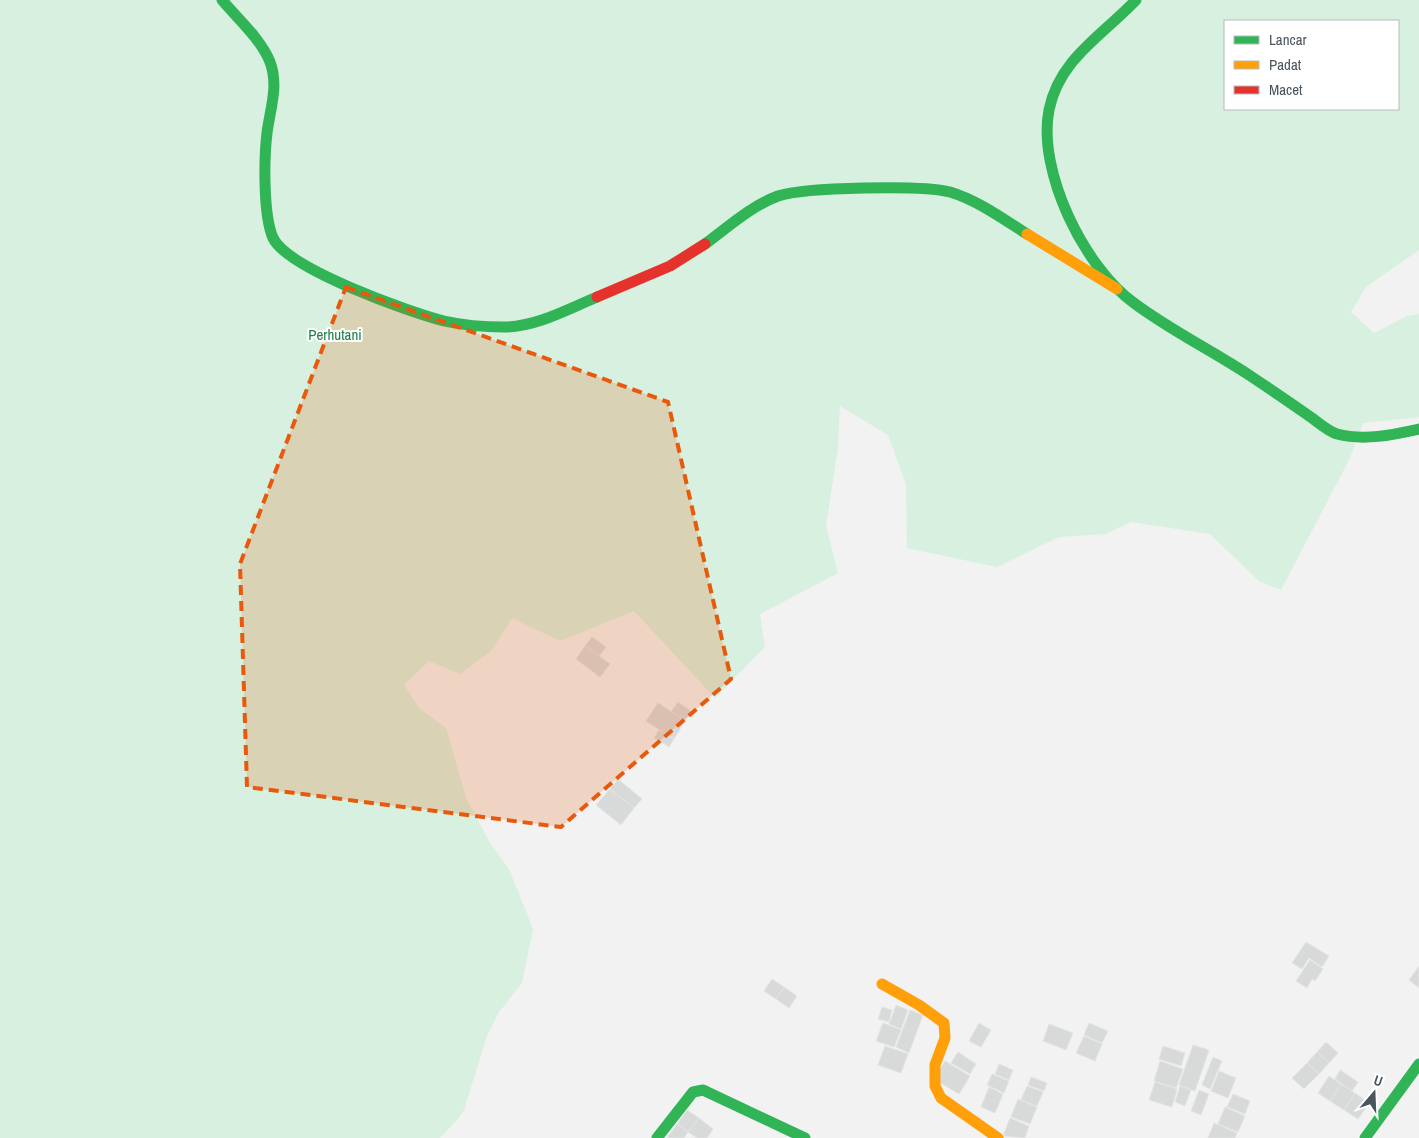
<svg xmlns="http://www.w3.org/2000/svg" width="1419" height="1138" font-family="'Archivo Narrow',sans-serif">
	<rect width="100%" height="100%" fill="#f2f2f2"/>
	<path fill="#d7f0df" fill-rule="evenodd" d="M0 0H1419V250L1366 287 1351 312 1374 333 1407 316 1419 314V417L1363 423 1350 458 1281 590 1259 581 1210 534 1131 522 1106 534 1059 537 997 567 907 548 906 484 888 435 840 406 838 448 826 526 838 573 760 614 765 647 715 698 634 611 560 641 512 618 491 651 460 674 429 661 404 685 419 708 446 728 466 798 489 841 510 871 533 929 522 983 499 1012 487 1036 464 1110 457 1120 440 1138H0ZM1225 21H1398V109H1225Z"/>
	<g fill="#d8dada" stroke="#e3e4e5">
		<path d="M592 637 606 647 599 656 585 646Z"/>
		<path d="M585 646 610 664 600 677 576 659Z"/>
		<path d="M678 702 692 712 685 721 671 712Z"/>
		<path d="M658 703 685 721 674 739 646 721Z"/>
		<path d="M659 730 674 739 669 747 654 738Z"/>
		<path d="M618 779 642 799 634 808 610 789Z"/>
		<path d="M610 789 634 808 621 825 596 805Z"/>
		<path d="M1306 942 1329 956 1322 967 1309 958 1302 969 1292 963Z"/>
		<path d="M1310 960 1323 969 1315 981 1312 979 1307 988 1296 981Z"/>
		<path d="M1419 966V988L1409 980Z"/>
		<path d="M772 979 784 987 776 999 764 991Z"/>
		<path d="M784 987 797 996 789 1008 776 999Z"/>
		<path d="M896 1005 908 1010 901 1029 889 1024Z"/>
		<path d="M882 1007 892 1010 889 1022 878 1019Z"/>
		<path d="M910 1010 923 1015 909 1053 896 1047Z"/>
		<path d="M883 1023 901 1030 894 1047 876 1041Z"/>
		<path d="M979 1023 991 1030 981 1047 969 1041Z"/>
		<path d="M1089 1023 1108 1031 1102 1043 1084 1035Z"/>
		<path d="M1049 1024 1073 1033 1066 1050 1043 1041Z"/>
		<path d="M1084 1036 1102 1044 1095 1061 1076 1053Z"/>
		<path d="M1326 1042 1338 1053 1329 1063 1317 1052Z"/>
		<path d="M1193 1045 1209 1050 1195 1091 1179 1085Z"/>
		<path d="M885 1046 908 1054 901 1073 878 1065Z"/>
		<path d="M1163 1046 1185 1053 1181 1066 1159 1059Z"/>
		<path d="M958 1052 976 1064 970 1074 951 1063Z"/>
		<path d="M1317 1052 1329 1063 1319 1074 1307 1063Z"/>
		<path d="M1213 1057 1222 1061 1210 1089 1202 1085Z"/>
		<path d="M945 1061 970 1076 959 1094 934 1079Z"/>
		<path d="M1160 1061 1183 1069 1176 1088 1154 1081Z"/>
		<path d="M1307 1063 1319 1074 1304 1089 1292 1078Z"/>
		<path d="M999 1064 1013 1070 1009 1080 995 1074Z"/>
		<path d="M1340 1070 1358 1082 1352 1091 1335 1079Z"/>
		<path d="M1219 1071 1236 1078 1228 1098 1211 1091Z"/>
		<path d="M992 1074 1009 1081 1004 1093 987 1085Z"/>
		<path d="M1329 1076 1341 1084 1330 1101 1318 1093Z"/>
		<path d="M1031 1077 1047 1083 1044 1091 1028 1085Z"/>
		<path d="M1155 1082 1177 1089 1172 1107 1149 1100Z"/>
		<path d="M1341 1084 1355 1093 1344 1110 1330 1101Z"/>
		<path d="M1027 1086 1043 1092 1037 1106 1021 1100Z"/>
		<path d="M1180 1086 1191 1090 1185 1106 1175 1102Z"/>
		<path d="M989 1087 1003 1094 995 1113 981 1107Z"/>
		<path d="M1199 1090 1209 1094 1201 1115 1191 1111Z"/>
		<path d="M1355 1093 1369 1103 1358 1119 1344 1110Z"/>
		<path d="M1233 1094 1250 1101 1245 1114 1227 1107Z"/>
		<path d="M1018 1099 1037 1107 1030 1124 1011 1117Z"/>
		<path d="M1225 1107 1245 1116 1238 1132 1218 1124Z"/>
		<path d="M687 1110 699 1118 688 1132 677 1124Z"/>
		<path d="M699 1118 713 1129 707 1138H697L688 1132Z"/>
		<path d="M1010 1118 1029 1126 1025 1138 1003 1136Z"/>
		<path d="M1214 1123 1237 1133 1235 1138H1208Z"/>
		<path d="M677 1124 688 1132 684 1138H667Z"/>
	</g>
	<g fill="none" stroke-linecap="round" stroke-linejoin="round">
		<g stroke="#30b455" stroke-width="11">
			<path d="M222 0C238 19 261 39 270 62 279 86 270 109 267 133 264 158 263 215 273 238 288 269 409 312 444 321 462 325 485 327 504 327 536 327 568 309 597 297"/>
			<path d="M1136 0C1103 35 1059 59 1049 110 1037 171 1084 267 1134 303 1170 330 1211 350 1249 375 1270 389 1291 403 1312 418 1319 423 1328 431 1337 434 1364 441 1392 435 1419 429"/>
			<path d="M705 244C728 227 751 206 778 196 805 187 923 185 950 192 977 200 1003 219 1027 234"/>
			<path d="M657 1138 693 1092 703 1090 805 1138"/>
			<path d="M1365 1138 1419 1064"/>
		</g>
		<g stroke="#ff9f0a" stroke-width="11">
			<path d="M1027 234 1117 289"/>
			<path d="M882 984 919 1005 944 1023 945 1038 935 1065V1086L941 1098 998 1138"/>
		</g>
		<path stroke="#e5322d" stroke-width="11" d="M597 297 670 266 705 244"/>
	</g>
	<path fill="#e8590c" fill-opacity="0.2" stroke="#e8590c" stroke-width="4" stroke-dasharray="10 6" stroke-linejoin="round" d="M346 287 668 402 731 679 561 827 247 787 240 564Z"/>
	<g text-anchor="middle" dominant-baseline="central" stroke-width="4" stroke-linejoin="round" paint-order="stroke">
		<g font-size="15" fill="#1a7f45" stroke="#fff">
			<text x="335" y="334">Perhutani</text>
		</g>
	</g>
	<rect x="1224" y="20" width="175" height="90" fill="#ffffff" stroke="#b6bbbf"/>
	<rect x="1234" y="36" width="25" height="8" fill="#30b455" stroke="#b6bbbf"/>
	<text x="1269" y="45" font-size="15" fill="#49565e">Lancar</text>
	<rect x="1234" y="61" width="25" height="8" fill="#ff9f0a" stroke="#b6bbbf"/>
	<text x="1269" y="70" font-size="15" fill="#49565e">Padat</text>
	<rect x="1234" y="86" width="25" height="8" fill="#e5322d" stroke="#b6bbbf"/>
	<text x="1269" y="95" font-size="15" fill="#49565e">Macet</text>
	<g transform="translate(1374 1093) rotate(19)" stroke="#ffffff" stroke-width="4" paint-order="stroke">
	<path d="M0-4L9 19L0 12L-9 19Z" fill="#49565e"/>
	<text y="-8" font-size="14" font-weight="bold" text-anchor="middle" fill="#49565e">U</text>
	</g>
</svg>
